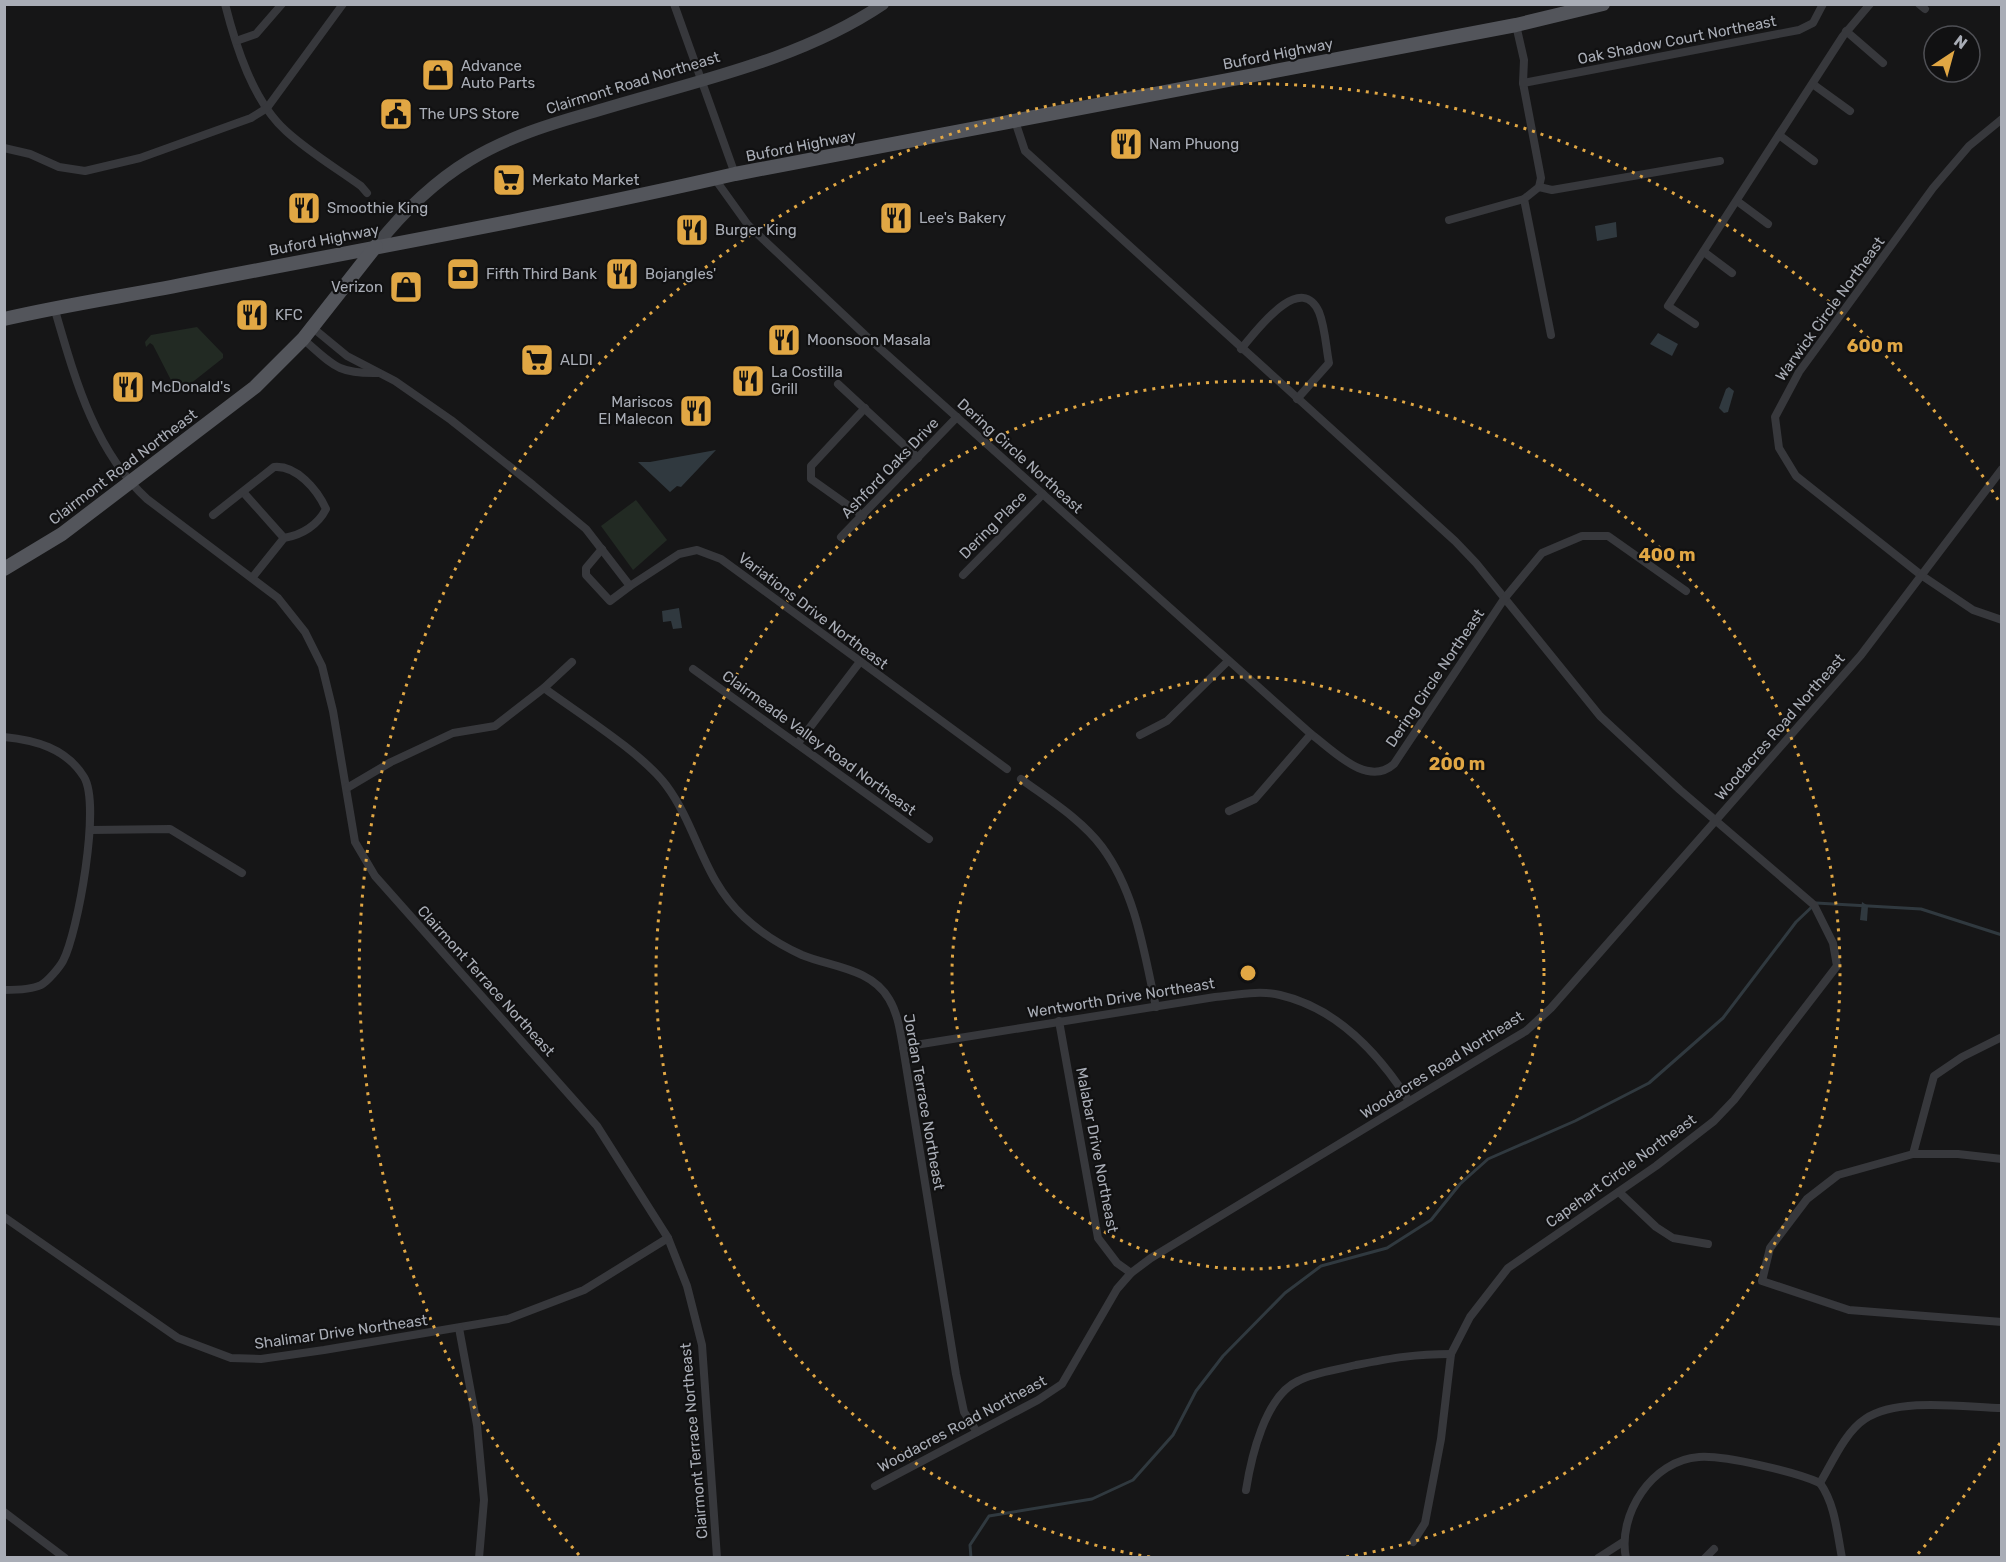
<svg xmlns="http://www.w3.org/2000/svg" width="2006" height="1562" font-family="Rubik,sans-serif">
	<rect width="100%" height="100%" fill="#161617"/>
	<g fill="#222a23">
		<path d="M197 327 223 354V358L180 392 173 393 169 391 173 384 153 345 150 343 146 347 145 342 151 335Z"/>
		<path d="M636 500 667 540 633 570 601 526Z"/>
	</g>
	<g fill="#30393f">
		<path d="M1616 222 1617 237 1597 241 1595 226Z"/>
		<path d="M1658 333 1678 344 1672 356 1650 344Z"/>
		<path d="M1729 387 1734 391 1728 412 1724 413 1719 408 1726 389Z"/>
		<path d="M716 450 681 487 677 486 670 492 638 462H650Z"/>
		<path d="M679 608 682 628 673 629 671 621 663 622 662 611Z"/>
		<path d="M1862 902 1868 906 1867 921 1860 920Z"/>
	</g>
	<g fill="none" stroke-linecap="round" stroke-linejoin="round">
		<path stroke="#30393f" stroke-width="3" d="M971 1558 970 1545 989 1516 1092 1499 1133 1480 1173 1435 1196 1391 1223 1356 1285 1293 1321 1266 1387 1248 1431 1220 1460 1184 1488 1159 1575 1121 1649 1083 1723 1018 1796 922 1816 903 1921 909 2002 935"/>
		<g stroke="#37383c" stroke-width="8">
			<path d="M225 4C236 47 253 101 286 131 309 152 336 168 361 186L367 193"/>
			<path d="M674 4 735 174"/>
			<path d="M1919 4 1925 9"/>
			<path d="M1516 25 1524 60 1523 83 1541 178 1539 187 1524 199 1551 335"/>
			<path d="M1846 31 1883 63"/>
			<path d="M236 41 256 34 282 4"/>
			<path d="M1523 83 1799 30 1813 23 1823 4"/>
			<path d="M1814 85 1850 111"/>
			<path d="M2002 119 1969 146 1933 188 1799 372 1775 417 1779 448 1796 476 1921 575 1973 610 2002 620"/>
			<path d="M1015 121 1025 151 1455 541 1476 563 1600 716 1680 790 1814 905 1833 943 1837 966 1734 1100 1714 1121 1656 1166 1508 1268 1470 1317 1451 1354 1441 1439 1425 1523 1413 1542"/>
			<path d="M1779 135 1814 161"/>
			<path d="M4 148 30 154 59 167 85 171 140 158 251 118 267 108 343 4"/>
			<path d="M715 179 748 225 865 335 1311 734C1333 750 1367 788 1394 764L1504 599 1542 553 1582 536H1608L1686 591"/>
			<path d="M1539 187 1552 190 1720 161"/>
			<path d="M1737 201 1768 224"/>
			<path d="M1449 220 1524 199"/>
			<path d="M1704 252 1732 273"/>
			<path d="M54 307C74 375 93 449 147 499L278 598 305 632 322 666 333 711 355 842 375 876 597 1126 668 1238 687 1286 702 1345 717 1558"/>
			<path d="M1695 324 1668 306 1843 36 1870 4"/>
			<path d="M313 328 347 356 395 381 451 420 533 485 586 529 630 586 679 554 697 550 721 559 1007 769"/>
			<path d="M303 339C333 365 337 374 378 373"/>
			<path d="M1241 349C1255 333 1300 270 1319 312 1325 327 1326 347 1329 363L1297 399"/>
			<path d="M838 384 918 458"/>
			<path d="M243 492 284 538"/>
			<path d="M213 515 274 467C296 465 317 489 326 509 318 525 302 535 284 538L252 578"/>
			<path d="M863 516 811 479V466L865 408"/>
			<path d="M841 537 957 417"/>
			<path d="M602 549 586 568V575L610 601 630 586"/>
			<path d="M963 575 1043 494"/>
			<path d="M693 669 929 839"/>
			<path d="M544 688C578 713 642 753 666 785 698 828 702 878 744 917 760 932 782 946 802 955 831 967 871 968 889 999 898 1014 900 1031 903 1047L956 1374 964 1412 977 1432"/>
			<path d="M1140 735 1167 721 1228 661"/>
			<path d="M4 737C35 740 66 748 84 777 101 805 78 932 63 961 59 968 48 981 41 985 31 990 15 990 4 990"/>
			<path d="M798 743 859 663"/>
			<path d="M1021 779C1048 799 1081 819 1102 847 1136 893 1144 952 1156 1007"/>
			<path d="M347 788 391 762 453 733 495 726 544 688 572 662"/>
			<path d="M1229 811 1255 799 1311 734"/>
			<path d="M91 830 170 829 242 873"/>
			<path d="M1059 1021 1098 1238 1117 1263 1131 1273"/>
			<path d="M903 1047 1215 997C1236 995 1260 990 1280 995 1337 1008 1379 1054 1409 1101"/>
			<path d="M1913 1154 1934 1076 1962 1057 2002 1037"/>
			<path d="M2002 1159 1958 1154H1913L1838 1175 1807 1199 1770 1248 1762 1281 1849 1310 2002 1322"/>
			<path d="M1619 1192 1656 1227 1673 1238 1708 1244"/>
			<path d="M4 1217 178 1338 231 1358 261 1359 324 1350 508 1319 584 1290 668 1238"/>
			<path d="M459 1328 477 1425 484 1500 479 1558"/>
			<path d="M1820 1483C1832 1463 1845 1432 1865 1419 1898 1397 1963 1407 2002 1408"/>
			<path d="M1820 1483C1835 1504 1837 1532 1842 1558"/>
			<path d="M875 1486 1038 1400 1062 1384 1117 1289 1131 1273 1151 1258 1499 1047 1526 1031 1551 1008 1861 655 2002 469"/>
			<path d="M1246 1490C1251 1458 1265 1396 1298 1381 1315 1372 1337 1370 1356 1365 1392 1358 1415 1354 1451 1354"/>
			<path d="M4 1512 65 1558"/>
			<path d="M1598 1558 1623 1542"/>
			<path d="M1626 1558C1617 1515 1652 1460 1699 1457 1724 1455 1796 1472 1820 1483"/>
			<path d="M1705 1558 1714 1549"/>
		</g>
		<path stroke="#45474c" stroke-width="12" d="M376 246C403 212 432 183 470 160 508 137 550 124 593 112 690 82 797 62 883 4"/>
		<g stroke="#53555b" stroke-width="14">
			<path d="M4 319C68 304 132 295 196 282 376 247 557 215 735 174L1516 25 1603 4"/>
			<path d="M4 569 62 534 255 387 303 339 376 246"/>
		</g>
	</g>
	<g fill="none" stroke="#e1a744" stroke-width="3" stroke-dasharray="3 6">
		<circle cx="1248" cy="973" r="296"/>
		<path d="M1150 1557A592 592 0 1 1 1346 1557"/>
		<path d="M2000 1443A887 887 0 0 1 1917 1555M579 1555A887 887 0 1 1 2000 503"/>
	</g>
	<defs>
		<symbol id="shop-square" viewBox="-11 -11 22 22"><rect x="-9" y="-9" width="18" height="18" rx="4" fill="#e1a744" stroke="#111112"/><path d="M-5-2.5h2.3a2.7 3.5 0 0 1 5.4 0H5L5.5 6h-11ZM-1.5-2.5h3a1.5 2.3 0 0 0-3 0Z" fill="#111"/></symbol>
		<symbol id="civic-square" viewBox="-11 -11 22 22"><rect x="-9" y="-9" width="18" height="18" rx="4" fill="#e1a744" stroke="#111112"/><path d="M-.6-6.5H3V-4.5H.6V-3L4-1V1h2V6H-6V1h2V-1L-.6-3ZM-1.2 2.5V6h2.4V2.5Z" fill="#111"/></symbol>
		<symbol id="restaurant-square" viewBox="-11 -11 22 22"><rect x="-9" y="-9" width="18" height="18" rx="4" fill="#e1a744" stroke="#111112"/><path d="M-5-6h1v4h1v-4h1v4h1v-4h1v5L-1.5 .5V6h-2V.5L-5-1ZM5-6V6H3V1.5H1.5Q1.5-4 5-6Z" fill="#111"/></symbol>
		<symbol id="supermarket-square" viewBox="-11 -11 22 22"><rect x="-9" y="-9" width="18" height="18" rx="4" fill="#e1a744" stroke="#111112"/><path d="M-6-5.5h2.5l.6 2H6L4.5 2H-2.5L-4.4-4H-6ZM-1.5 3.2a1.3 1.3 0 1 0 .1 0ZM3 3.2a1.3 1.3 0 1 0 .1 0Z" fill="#111"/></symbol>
		<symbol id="bank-square" viewBox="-11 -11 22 22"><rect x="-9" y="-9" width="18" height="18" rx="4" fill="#e1a744" stroke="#111112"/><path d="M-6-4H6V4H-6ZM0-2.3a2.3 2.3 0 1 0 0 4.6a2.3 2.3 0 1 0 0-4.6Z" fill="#111"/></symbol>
	</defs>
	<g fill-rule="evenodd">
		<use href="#shop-square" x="419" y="56" width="38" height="38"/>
		<use href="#civic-square" x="377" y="95" width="38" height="38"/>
		<use href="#restaurant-square" x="1107" y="125" width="38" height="38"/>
		<use href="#supermarket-square" x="490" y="161" width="38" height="38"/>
		<use href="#restaurant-square" x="285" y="189" width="38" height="38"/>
		<use href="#restaurant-square" x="877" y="199" width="38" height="38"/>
		<use href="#restaurant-square" x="673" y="211" width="38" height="38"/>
		<use href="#bank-square" x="444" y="255" width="38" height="38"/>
		<use href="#restaurant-square" x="603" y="255" width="38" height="38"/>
		<use href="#shop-square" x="387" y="268" width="38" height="38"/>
		<use href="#restaurant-square" x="233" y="296" width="38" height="38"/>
		<use href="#restaurant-square" x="765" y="321" width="38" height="38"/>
		<use href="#supermarket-square" x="518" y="341" width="38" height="38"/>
		<use href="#restaurant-square" x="729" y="362" width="38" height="38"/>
		<use href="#restaurant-square" x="109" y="368" width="38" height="38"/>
		<use href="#restaurant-square" x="677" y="392" width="38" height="38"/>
	</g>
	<g text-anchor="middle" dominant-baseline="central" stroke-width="4.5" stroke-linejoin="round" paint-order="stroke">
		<g font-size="15" fill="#a9adb6" stroke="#111112">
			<text transform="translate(1677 40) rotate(-11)">Oak Shadow Court Northeast</text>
			<text transform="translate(1278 54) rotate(-11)">Buford Highway</text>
			<text transform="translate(633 83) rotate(-17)">Clairmont Road Northeast</text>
			<text transform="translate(801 146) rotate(-11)">Buford Highway</text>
			<text transform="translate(324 240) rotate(-11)">Buford Highway</text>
			<text transform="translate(1830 309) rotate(-54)">Warwick Circle Northeast</text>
			<text transform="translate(1020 456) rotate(42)">Dering Circle Northeast</text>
			<text transform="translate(123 467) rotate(-37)">Clairmont Road Northeast</text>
			<text transform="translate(890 468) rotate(-46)">Ashford Oaks Drive</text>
			<text transform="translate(993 525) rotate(-45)">Dering Place</text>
			<text transform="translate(813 611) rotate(37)">Variations Drive Northeast</text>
			<text transform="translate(1435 678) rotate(-56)">Dering Circle Northeast</text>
			<text transform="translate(1780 727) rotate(-49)">Woodacres Road Northeast</text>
			<text transform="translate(819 743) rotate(36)">Clairmeade Valley Road Northeast</text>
			<text transform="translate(486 981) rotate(48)">Clairmont Terrace Northeast</text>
			<text transform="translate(1121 998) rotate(-9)">Wentworth Drive Northeast</text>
			<text transform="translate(1442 1065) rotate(-32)">Woodacres Road Northeast</text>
			<text transform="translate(924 1102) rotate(80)">Jordan Terrace Northeast</text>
			<text transform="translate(1097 1150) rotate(79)">Malabar Drive Northeast</text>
			<text transform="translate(1621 1171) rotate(-36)">Capehart Circle Northeast</text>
			<text transform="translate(341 1332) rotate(-8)">Shalimar Drive Northeast</text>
			<text transform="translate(962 1424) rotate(-28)">Woodacres Road Northeast</text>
			<text transform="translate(694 1441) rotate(-95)">Clairmont Terrace Northeast</text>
		</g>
		<g font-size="15" fill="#a9adb6" stroke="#111112" text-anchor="start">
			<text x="461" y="66">Advance<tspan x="461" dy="17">Auto Parts</tspan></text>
			<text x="419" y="114">The UPS Store</text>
			<text x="1149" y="144">Nam Phuong</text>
			<text x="532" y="180">Merkato Market</text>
			<text x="327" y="208">Smoothie King</text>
			<text x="919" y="218">Lee's Bakery</text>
			<text x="715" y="230">Burger King</text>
			<text x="486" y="274">Fifth Third Bank</text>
			<text x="645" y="274">Bojangles'</text>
			<text x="383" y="287" text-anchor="end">Verizon</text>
			<text x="275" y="315">KFC</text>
			<text x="807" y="340">Moonsoon Masala</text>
			<text x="560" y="360">ALDI</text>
			<text x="771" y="372">La Costilla<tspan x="771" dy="17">Grill</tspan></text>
			<text x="151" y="387">McDonald's</text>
			<text x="673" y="402" text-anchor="end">Mariscos<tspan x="673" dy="17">El Malecon</tspan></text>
		</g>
	</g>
	<circle cx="1248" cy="973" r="9" fill="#e1a744" stroke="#111112" stroke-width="3"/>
	<g font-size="18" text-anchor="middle" font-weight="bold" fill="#e1a744" stroke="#111112" stroke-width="4.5" stroke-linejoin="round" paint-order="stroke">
		<text x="1875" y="352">600 m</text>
		<text x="1667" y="561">400 m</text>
		<text x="1457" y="770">200 m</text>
	</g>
	<rect width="2006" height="1562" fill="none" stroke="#a9adb6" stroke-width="12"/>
	<g transform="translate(1952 54) rotate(36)"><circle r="28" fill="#111112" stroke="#4e4f54" stroke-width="1.5"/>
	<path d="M0-4.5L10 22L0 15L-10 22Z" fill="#e1a744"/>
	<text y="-9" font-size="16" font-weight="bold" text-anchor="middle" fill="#a9adb6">N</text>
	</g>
</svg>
